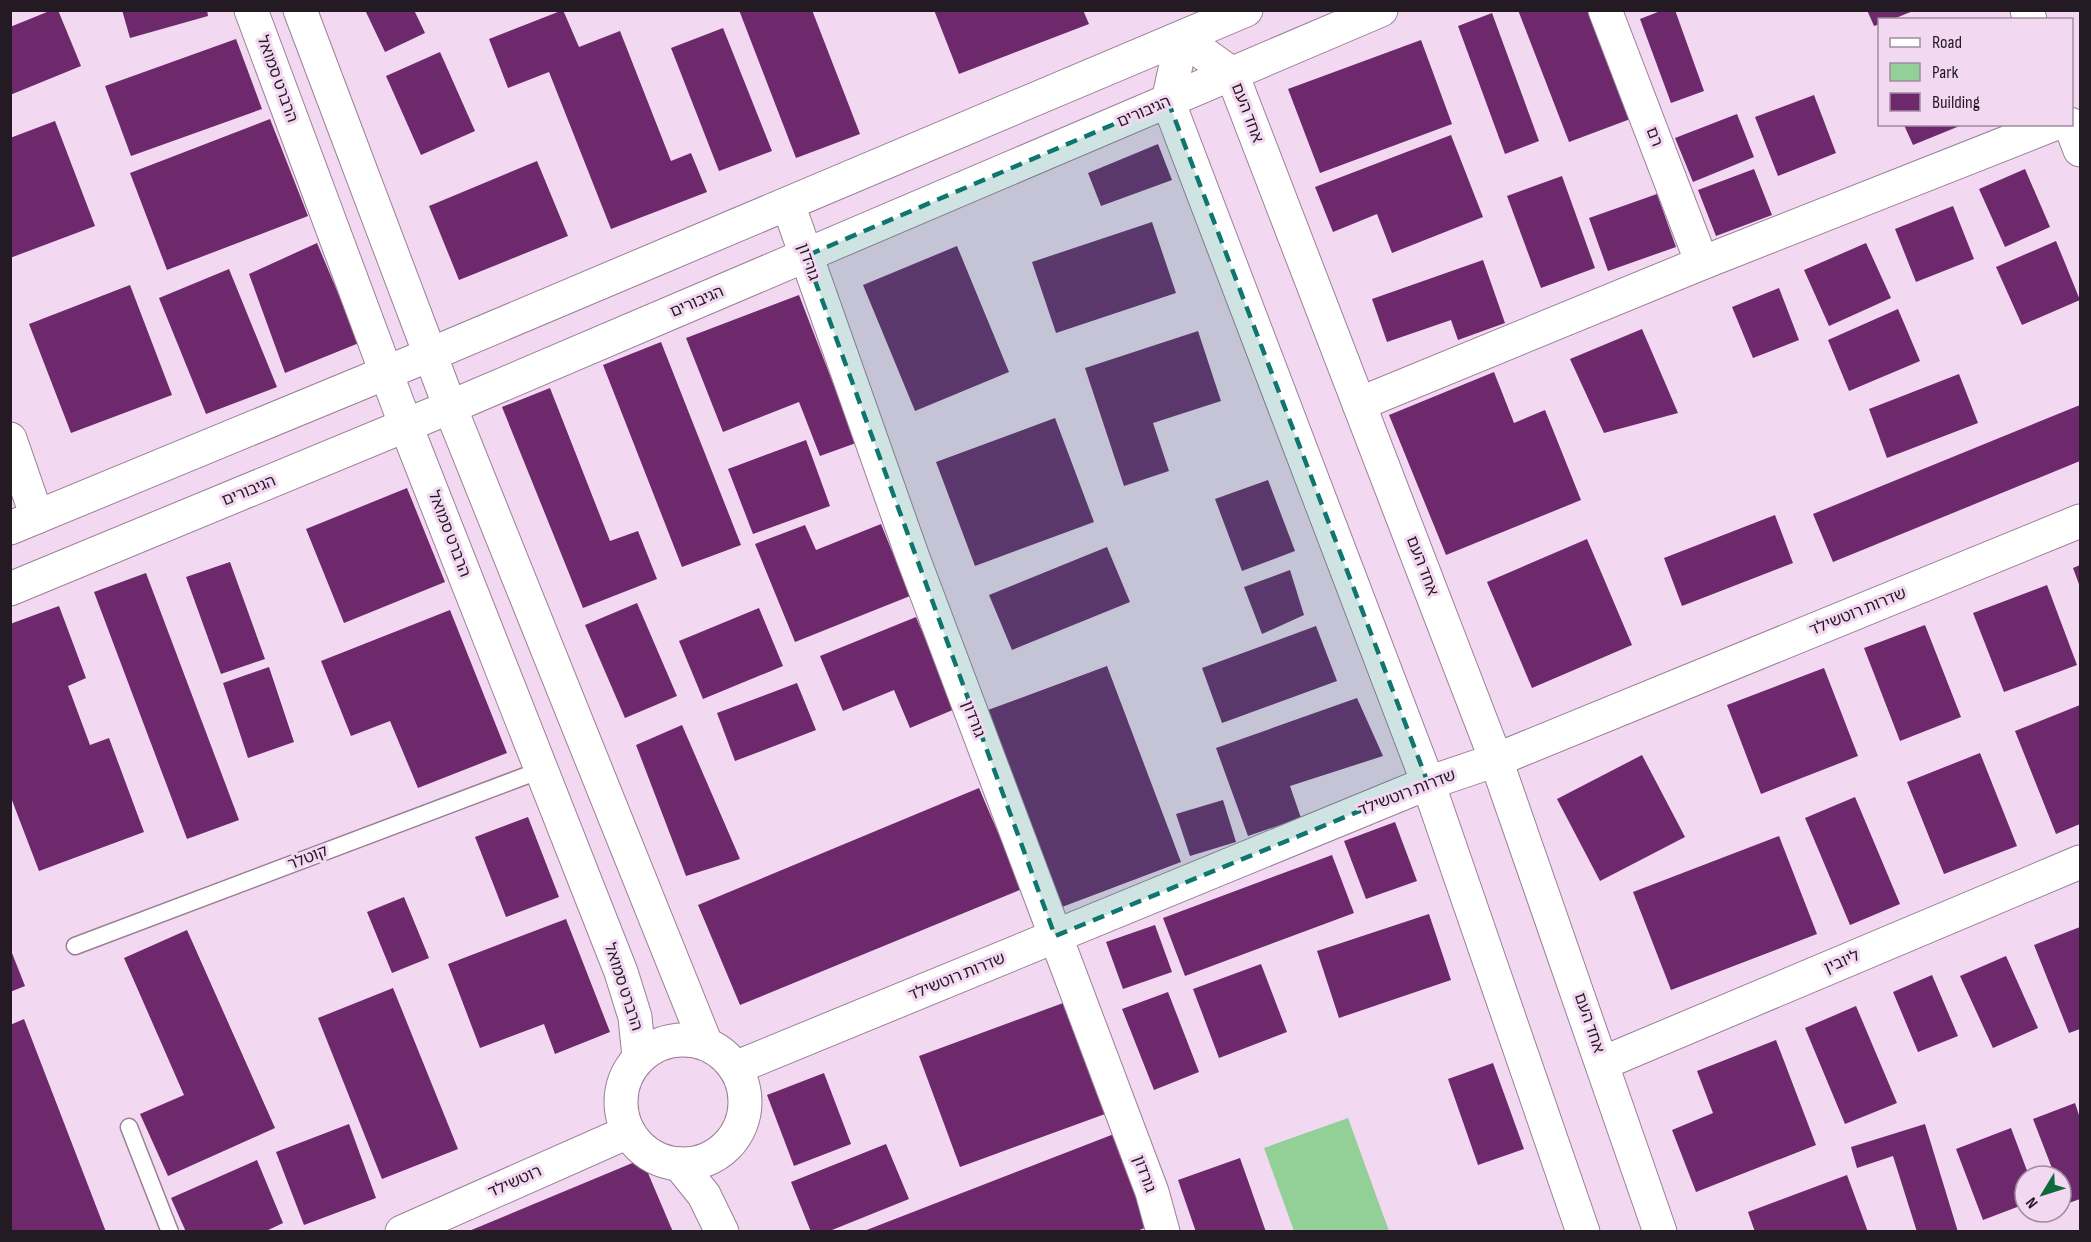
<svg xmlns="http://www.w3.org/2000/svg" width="2091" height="1242" font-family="'Sofia Sans Condensed','Noto Sans Hebrew',sans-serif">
	<rect width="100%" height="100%" fill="#f3d8f1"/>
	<path fill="#92d097" d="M1348 1118 1389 1231H1294L1264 1148Z"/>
	<g fill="#6d296b">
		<path d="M52 10H58L81 66 10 95V27Z"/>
		<path d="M122 10H207L208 16 130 38Z"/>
		<path d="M365 10H414L425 33 385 52Z"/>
		<path d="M563 10 579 47 620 31 671 161 691 153 707 192 611 229 549 72 508 88 489 39Z"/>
		<path d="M739 10H812L860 134 796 158Z"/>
		<path d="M934 10H1083L1089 24 959 74Z"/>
		<path d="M1518 10H1591L1633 118 1569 142Z"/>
		<path d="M1663 10H1675L1704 91 1671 103 1640 19Z"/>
		<path d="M1867 10H1913V11L1891 20H1880V24L1874 26Z"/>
		<path d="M1492 13 1539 141 1505 154 1458 26Z"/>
		<path d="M723 28 772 151 719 171 671 48Z"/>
		<path d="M236 39 262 109 131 156 105 86Z"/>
		<path d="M1421 40 1452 124 1320 173 1288 89Z"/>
		<path d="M440 52 475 131 421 155 386 76Z"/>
		<path d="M1814 95 1836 153 1778 176 1755 117Z"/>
		<path d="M1737 114 1754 157 1693 182 1675 138Z"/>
		<path d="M270 119 308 216 167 270 130 173Z"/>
		<path d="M55 121 95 226 10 258V138Z"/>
		<path d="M1904 125H1962L1913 145Z"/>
		<path d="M1451 135 1483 217 1392 253 1377 214 1333 232 1315 187Z"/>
		<path d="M1158 144 1172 180 1101 206 1088 173Z"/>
		<path d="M537 161 568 236 459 280 429 206Z"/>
		<path d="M1754 169 1772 215 1716 236 1698 190Z"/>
		<path d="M2025 169 2050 227 2005 247 1979 189Z"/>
		<path d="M1562 176 1595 268 1541 288 1507 196Z"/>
		<path d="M1657 194 1676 247 1608 271 1589 218Z"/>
		<path d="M1953 206 1974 259 1916 282 1895 229Z"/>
		<path d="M1152 222 1176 293 1056 333 1032 262Z"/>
		<path d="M2056 241 2080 300 2022 325 1996 267Z"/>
		<path d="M317 243 359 343 285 373 249 274Z"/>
		<path d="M1866 243 1891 298 1829 326 1804 270Z"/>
		<path d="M957 246 1009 372 915 411 863 285Z"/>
		<path d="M1483 260 1505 323 1458 340 1451 320 1387 342 1372 299Z"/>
		<path d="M229 269 277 387 206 414 159 298Z"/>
		<path d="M130 285 172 395 71 433 29 324Z"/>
		<path d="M1779 288 1799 340 1753 358 1732 307Z"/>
		<path d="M799 295 856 443 820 456 799 402 723 432 686 338Z"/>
		<path d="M1898 309 1920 361 1849 391 1828 340Z"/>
		<path d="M1642 329 1678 413 1604 433 1570 359Z"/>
		<path d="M1198 331 1221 401 1153 423 1169 471 1124 486 1085 368Z"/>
		<path d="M661 342 741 545 682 567 603 365Z"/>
		<path d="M1494 372 1514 423 1545 410 1581 500 1446 555 1389 415Z"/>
		<path d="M1959 374 1978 423 1887 458 1869 409Z"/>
		<path d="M550 388 610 541 638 531 657 579 583 608 502 407Z"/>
		<path d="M2080 405V461L1833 562 1813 514Z"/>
		<path d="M1055 418 1094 522 975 566 936 462Z"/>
		<path d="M806 440 830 506 753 534 728 469Z"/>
		<path d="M1268 480 1295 551 1242 571 1215 499Z"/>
		<path d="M407 488 445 582 344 623 306 529Z"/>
		<path d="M1775 515 1793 563 1682 606 1664 558Z"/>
		<path d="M881 524 910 596 795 642 755 544 805 525 816 550Z"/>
		<path d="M1587 539 1632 645 1532 688 1487 582Z"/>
		<path d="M1107 547 1130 602 1012 650 989 595Z"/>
		<path d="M230 562 265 659 221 674 186 577Z"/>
		<path d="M2080 565V587L2073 568Z"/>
		<path d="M1290 570 1304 615 1262 634 1244 587Z"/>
		<path d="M146 573 239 820 187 839 94 592Z"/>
		<path d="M2047 585 2077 665 2004 692 1973 613Z"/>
		<path d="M637 603 677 696 625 718 585 625Z"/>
		<path d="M59 606 86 678 68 686 90 745 109 738 144 832 39 871 10 795V624Z"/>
		<path d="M759 608 783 666 703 699 679 641Z"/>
		<path d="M450 610 507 753 418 788 390 721 351 736 321 661Z"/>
		<path d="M916 617 955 709 910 728 894 690 843 711 820 656Z"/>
		<path d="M1925 625 1961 717 1900 741 1864 648Z"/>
		<path d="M1316 626 1337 681 1222 723 1202 668Z"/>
		<path d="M1107 666 1181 862 1062 907 988 710Z"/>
		<path d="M269 667 294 742 248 758 223 683Z"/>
		<path d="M1824 668 1858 756 1761 794 1727 705Z"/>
		<path d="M797 683 816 730 735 761 717 713Z"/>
		<path d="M1357 698 1383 756 1290 786 1301 818 1248 836 1216 748Z"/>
		<path d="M2080 705V824L2056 834 2015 731Z"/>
		<path d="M682 725 740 859 686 876 636 745Z"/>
		<path d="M1980 753 2017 846 1944 874 1907 782Z"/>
		<path d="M1642 755 1685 837 1600 881 1557 799Z"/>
		<path d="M979 788 1022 889 740 1005 698 905Z"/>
		<path d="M1855 797 1900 904 1850 925 1805 818Z"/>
		<path d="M1223 800 1236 842 1190 856 1176 814Z"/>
		<path d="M528 817 559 897 506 917 475 837Z"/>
		<path d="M1395 822 1417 881 1366 899 1344 841Z"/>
		<path d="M1779 836 1817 934 1671 990 1633 892Z"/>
		<path d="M1332 855 1354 913 1185 976 1163 918Z"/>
		<path d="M404 897 429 958 392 973 367 912Z"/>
		<path d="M1429 914 1451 980 1339 1018 1317 951Z"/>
		<path d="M566 919 610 1032 555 1054 544 1024 480 1048 448 964Z"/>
		<path d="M1155 925 1172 972 1123 989 1106 942Z"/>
		<path d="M2080 927V1029L2069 1033 2034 945Z"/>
		<path d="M187 930 275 1128 168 1176 140 1114 184 1095 124 958Z"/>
		<path d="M10 948 25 986 10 992Z"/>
		<path d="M2006 956 2038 1028 1993 1048 1960 976Z"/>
		<path d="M1261 964 1287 1032 1219 1058 1193 989Z"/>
		<path d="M1932 975 1958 1036 1918 1052 1893 992Z"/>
		<path d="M393 988 458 1149 382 1179 318 1018Z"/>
		<path d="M1168 992 1199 1072 1154 1090 1122 1009Z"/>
		<path d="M1074 999 1116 1110 960 1167 919 1056Z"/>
		<path d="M1856 1006 1897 1103 1845 1124 1805 1028Z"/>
		<path d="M24 1019 106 1232H10V1025Z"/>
		<path d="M1776 1040 1816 1145 1696 1192 1672 1130 1713 1113 1697 1071Z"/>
		<path d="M1493 1063 1524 1149 1478 1165 1448 1079Z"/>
		<path d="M824 1073 851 1144 794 1166 767 1095Z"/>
		<path d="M2075 1103 2080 1118V1199L2066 1204 2061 1191V1176H2055L2033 1119Z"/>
		<path d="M349 1124 376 1198 304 1225 276 1152Z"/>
		<path d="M1925 1124 1958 1232H1917L1893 1156 1857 1168 1851 1147Z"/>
		<path d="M2011 1128 2029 1176H2025V1204L1983 1220 1956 1149Z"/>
		<path d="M1114 1134 1149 1226 1135 1232 864 1231Z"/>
		<path d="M886 1144 909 1199 827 1232H811L791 1182Z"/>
		<path d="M1240 1158 1266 1232H1196L1178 1180Z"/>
		<path d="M642 1159 673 1232H469V1231Z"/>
		<path d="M257 1160 283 1223 264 1232H186L171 1198Z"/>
		<path d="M1847 1175 1868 1232H1755L1748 1212Z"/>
	</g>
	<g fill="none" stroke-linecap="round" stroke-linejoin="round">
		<defs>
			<g id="service">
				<path d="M75 946 541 770"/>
				<path d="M129 1127 170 1232"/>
			</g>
			<g id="minor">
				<path d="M1605 10 1702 263"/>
				<path d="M2027 10 2030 20"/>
				<path d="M2070 124 2080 150"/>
				<path d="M788 204 912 555 1152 1192 1163 1232"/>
				<path d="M1359 404 1702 263 2054 124"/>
				<path d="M450 407 706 1044"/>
				<path d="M406 426 621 972 635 1017 639 1057"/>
				<path d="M10 439 37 517"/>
				<circle cx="683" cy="1102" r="62"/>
				<path d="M1603 1063 2080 862"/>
				<path d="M735 1068 1428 783 1496 760 2080 521"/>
				<path d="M679 1164 704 1195 722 1232"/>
				<path d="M402 1232 628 1132"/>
			</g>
			<g id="tertiary">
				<path d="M251 10 406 426"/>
				<path d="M300 10 450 407"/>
				<path d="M1182 38 1232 74 1496 760 1660 1232"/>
				<path d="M1182 38 1168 101 1428 783 1583 1232"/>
				<path d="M10 528 429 355 1246 10"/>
				<path d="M10 589 450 407 1381 10"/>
			</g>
		</defs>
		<use href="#service" stroke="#998097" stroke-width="19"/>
		<use href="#minor" stroke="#998097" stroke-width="35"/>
		<use href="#tertiary" stroke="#998097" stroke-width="35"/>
		<use href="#service" stroke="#fff" stroke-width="16"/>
		<use href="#minor" stroke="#fff" stroke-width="33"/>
		<use href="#tertiary" stroke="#fff" stroke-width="33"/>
	</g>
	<path fill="#0f766e" fill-opacity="0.2" stroke="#0f766e" stroke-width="4.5" stroke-dasharray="12 8" stroke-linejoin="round" d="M1168 101 1428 783 1055 936 806 256Z"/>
	<g text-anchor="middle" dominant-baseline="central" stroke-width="6" stroke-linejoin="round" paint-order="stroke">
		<g font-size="16" fill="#241a23" stroke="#f3d8f1">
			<text transform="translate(277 79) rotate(70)">הרברט סמואל</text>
			<text transform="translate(1144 112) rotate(-23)">הגיבורים</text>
			<text transform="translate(1247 113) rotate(69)">אחד העם</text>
			<text transform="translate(1654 137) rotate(69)">רם</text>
			<text transform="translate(808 262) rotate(71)">גורדון</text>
			<text transform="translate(697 302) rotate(-23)">הגיבורים</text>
			<text transform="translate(249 491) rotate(-22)">הגיבורים</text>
			<text transform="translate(449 534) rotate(69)">הרברט סמואל</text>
			<text transform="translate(1422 566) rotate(69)">אחד העם</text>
			<text transform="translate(1858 612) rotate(-22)">שדרות רוטשילד</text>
			<text transform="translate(973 719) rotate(69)">גורדון</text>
			<text transform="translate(1407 793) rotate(-21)">שדרות רוטשילד</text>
			<text transform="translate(308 858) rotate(-21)">קוטלר</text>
			<text transform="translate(1842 962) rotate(-23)">ליובין</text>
			<text transform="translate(957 977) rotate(-22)">שדרות רוטשילד</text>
			<text transform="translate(623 987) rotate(72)">הרברט סמואל</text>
			<text transform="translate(1589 1023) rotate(71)">אחד העם</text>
			<text transform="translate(1144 1174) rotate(70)">גורדון</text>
			<text transform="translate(515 1182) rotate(-24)">רוטשילד</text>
		</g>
	</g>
	<rect width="2091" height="1242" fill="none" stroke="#241a23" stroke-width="24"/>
	<rect x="1878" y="18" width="195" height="108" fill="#f3d8f1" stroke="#a08c9f" stroke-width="1.5"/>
	<rect x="1890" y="38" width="30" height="9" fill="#ffffff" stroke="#a08c9f" stroke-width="1.5"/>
	<text x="1932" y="48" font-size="18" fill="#241a23">Road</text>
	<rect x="1890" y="63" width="30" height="18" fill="#92d097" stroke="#a08c9f" stroke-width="1.5"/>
	<text x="1932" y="78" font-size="18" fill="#241a23">Park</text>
	<rect x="1890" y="93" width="30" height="18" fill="#6d296b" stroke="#a08c9f" stroke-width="1.5"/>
	<text x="1932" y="108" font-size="18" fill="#241a23">Building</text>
	<g transform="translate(2043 1194) rotate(232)"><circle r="28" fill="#f3d8f1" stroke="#a08c9f" stroke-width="1.5"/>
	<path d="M0-4.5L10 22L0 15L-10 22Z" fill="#0f693c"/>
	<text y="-9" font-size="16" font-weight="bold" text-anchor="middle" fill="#241a23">N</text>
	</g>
</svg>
